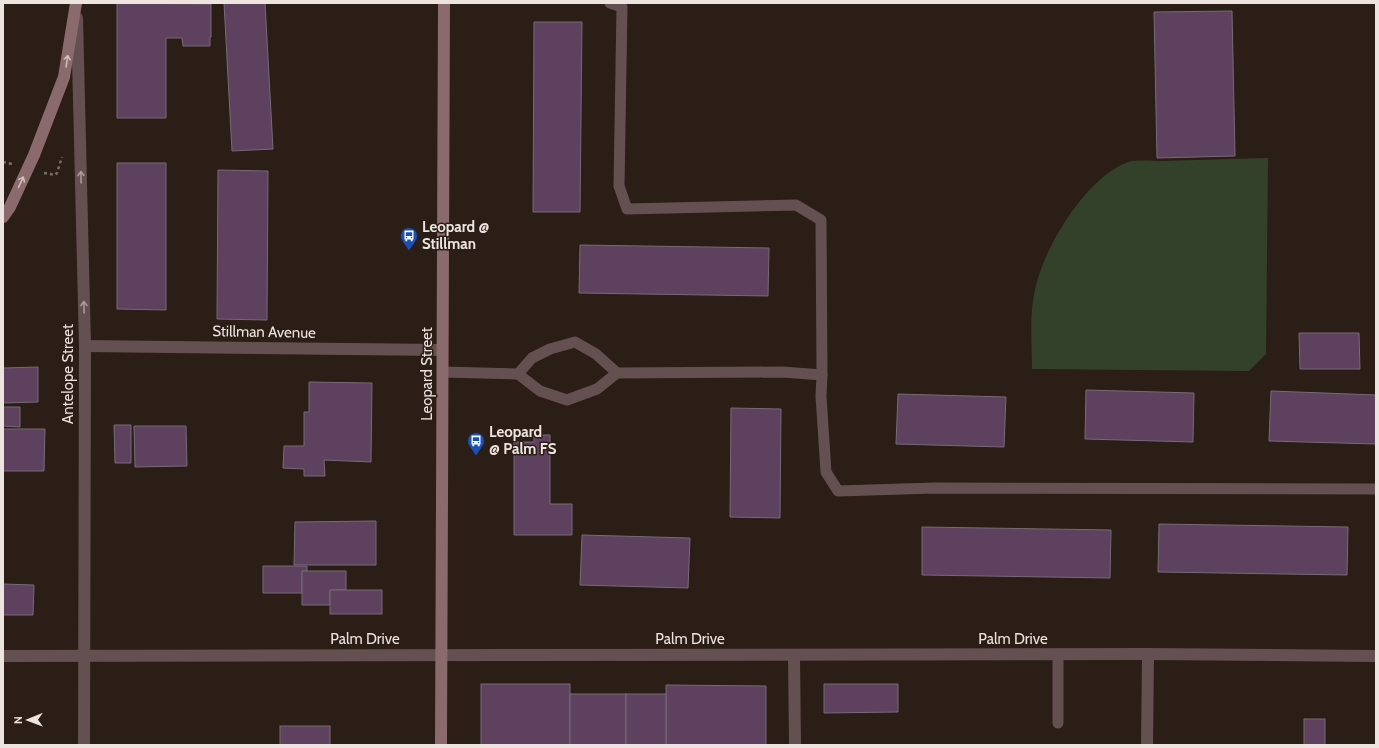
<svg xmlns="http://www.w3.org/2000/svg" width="1379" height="748" font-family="Cabin,sans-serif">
	<rect width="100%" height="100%" fill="#2a1e16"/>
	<path fill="#33412b" d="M1268 158 1266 354 1249 371 1032 369C1032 343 1029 315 1035 290 1043 249 1085 179 1126 163 1134 159 1152 161 1162 161 1197 160 1233 159 1268 158Z"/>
	<g fill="#5d415f" stroke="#766b77">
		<path d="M117 3 211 4V37H210V46H183L182 38H166V118H117Z"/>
		<path d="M224 3H265L273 149 232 151Z"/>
		<path d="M1232 11 1235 156 1157 158 1154 12Z"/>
		<path d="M534 22H582L580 212H533Z"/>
		<path d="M117 163H166V310L117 309Z"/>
		<path d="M218 170 268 171 267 320 217 319Z"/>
		<path d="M580 245 769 248 768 296 579 293Z"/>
		<path d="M1299 333H1359L1360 369H1300Z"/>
		<path d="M38 367V402L3 403V368Z"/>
		<path d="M309 382 372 383 371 462 324 460 325 476H304V469L283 468 284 446H304V412H309Z"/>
		<path d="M1086 390 1194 393 1193 442 1085 439Z"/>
		<path d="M1271 391 1376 395V444L1269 441Z"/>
		<path d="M898 394 1006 397 1004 447 896 444Z"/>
		<path d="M3 407H20V427L3 426Z"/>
		<path d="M731 408 781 409 780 518 730 517Z"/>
		<path d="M114 425H131V463H115Z"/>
		<path d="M134 426H186L187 466 135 467Z"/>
		<path d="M3 429H45L44 471H3Z"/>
		<path d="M534 435H550V504H572V535H514V442H534Z"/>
		<path d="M376 521V565H294L295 522Z"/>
		<path d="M1159 524 1348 527 1347 575 1158 572Z"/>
		<path d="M922 527 1111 530 1110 578 922 575Z"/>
		<path d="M582 535 690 538 688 588 580 585Z"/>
		<path d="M263 566H307V571H302V593H263Z"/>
		<path d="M302 571H346V590H330V605H302Z"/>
		<path d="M3 584 34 585 33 615H3Z"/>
		<rect x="330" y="590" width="52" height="24"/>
		<rect x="481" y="684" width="89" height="61"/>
		<path d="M824 684H898V712L824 713Z"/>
		<path d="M666 685 766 686V745H666Z"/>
		<rect x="570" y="694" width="56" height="51"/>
		<rect x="626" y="694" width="40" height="51"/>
		<rect x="1304" y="719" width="21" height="26"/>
		<rect x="280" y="726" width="50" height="19"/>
	</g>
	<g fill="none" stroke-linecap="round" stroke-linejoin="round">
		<g stroke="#796e68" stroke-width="2.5" stroke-dasharray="3 3" stroke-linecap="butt">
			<path d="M3 162 12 164"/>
			<path d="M44 173 55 175 57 173 62 157"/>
		</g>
		<g stroke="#645051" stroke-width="11">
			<path d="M610 3 622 7 619 186 627 209 796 205 821 220 822 375"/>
			<path d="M443 372 518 374 540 391 567 400 597 389 617 373 783 372 822 375 821 396 826 472 838 491 935 488 1376 489"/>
			<path d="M518 374 532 358 550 349 575 342 596 354 617 373"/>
			<path d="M1058 654V723"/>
		</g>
		<g stroke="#645051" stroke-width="12">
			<path d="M77 18 85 346 84 745"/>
			<path d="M85 346 442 350"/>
			<path d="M794 655 795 745"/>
			<path d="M3 656 1148 654 1376 656"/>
			<path d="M1147 745 1148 654"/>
		</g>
		<g stroke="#8a6a6c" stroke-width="12">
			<path d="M3 217 10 207 34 155 64 77 76 3"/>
			<path d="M441 745 444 3"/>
		</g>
	</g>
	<defs><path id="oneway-shaft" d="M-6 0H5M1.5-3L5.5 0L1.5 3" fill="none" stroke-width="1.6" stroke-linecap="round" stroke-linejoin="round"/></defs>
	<g stroke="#cfbfbc">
		<use href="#oneway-shaft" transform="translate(67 61) rotate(-81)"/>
		<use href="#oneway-shaft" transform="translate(21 182) rotate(-65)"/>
	</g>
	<g stroke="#a89a98">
		<use href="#oneway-shaft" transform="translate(81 177) rotate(-91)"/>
		<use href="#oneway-shaft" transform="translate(84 307) rotate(-91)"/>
	</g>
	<defs>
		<symbol id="bus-pin" viewBox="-11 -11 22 30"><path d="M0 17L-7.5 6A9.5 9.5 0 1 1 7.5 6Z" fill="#1a4fb4" stroke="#2a1e16"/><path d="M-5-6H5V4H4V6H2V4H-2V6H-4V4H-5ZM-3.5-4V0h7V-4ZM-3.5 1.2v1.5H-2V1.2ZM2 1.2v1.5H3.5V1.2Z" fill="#fff"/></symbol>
	</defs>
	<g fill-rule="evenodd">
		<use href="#bus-pin" x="399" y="226" width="20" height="27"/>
		<use href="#bus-pin" x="466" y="431" width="20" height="27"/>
	</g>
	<g text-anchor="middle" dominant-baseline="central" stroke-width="3" stroke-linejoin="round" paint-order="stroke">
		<g font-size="15" font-weight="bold" fill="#ede4df" stroke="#2a1e16" text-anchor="start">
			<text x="422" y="227">Leopard @<tspan x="422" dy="17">Stillman</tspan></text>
			<text x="489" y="432">Leopard<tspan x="489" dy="17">@ Palm FS</tspan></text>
		</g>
		<g font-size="15" fill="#ede4df" stroke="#2a1e16">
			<text transform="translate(264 332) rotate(1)">Stillman Avenue</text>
			<text transform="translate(68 374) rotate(-90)">Antelope Street</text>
			<text transform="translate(427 374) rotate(-90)">Leopard Street</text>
			<text x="365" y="639">Palm Drive</text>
			<text x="690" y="639">Palm Drive</text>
			<text x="1013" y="639">Palm Drive</text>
		</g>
	</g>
	<rect width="1379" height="748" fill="none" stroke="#ede4df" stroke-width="8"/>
	<g transform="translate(28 720) rotate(269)" stroke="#2a1e16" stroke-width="3" paint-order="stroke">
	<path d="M0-3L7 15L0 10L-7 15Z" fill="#ede4df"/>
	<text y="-6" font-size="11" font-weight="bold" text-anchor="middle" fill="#ede4df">N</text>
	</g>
</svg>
